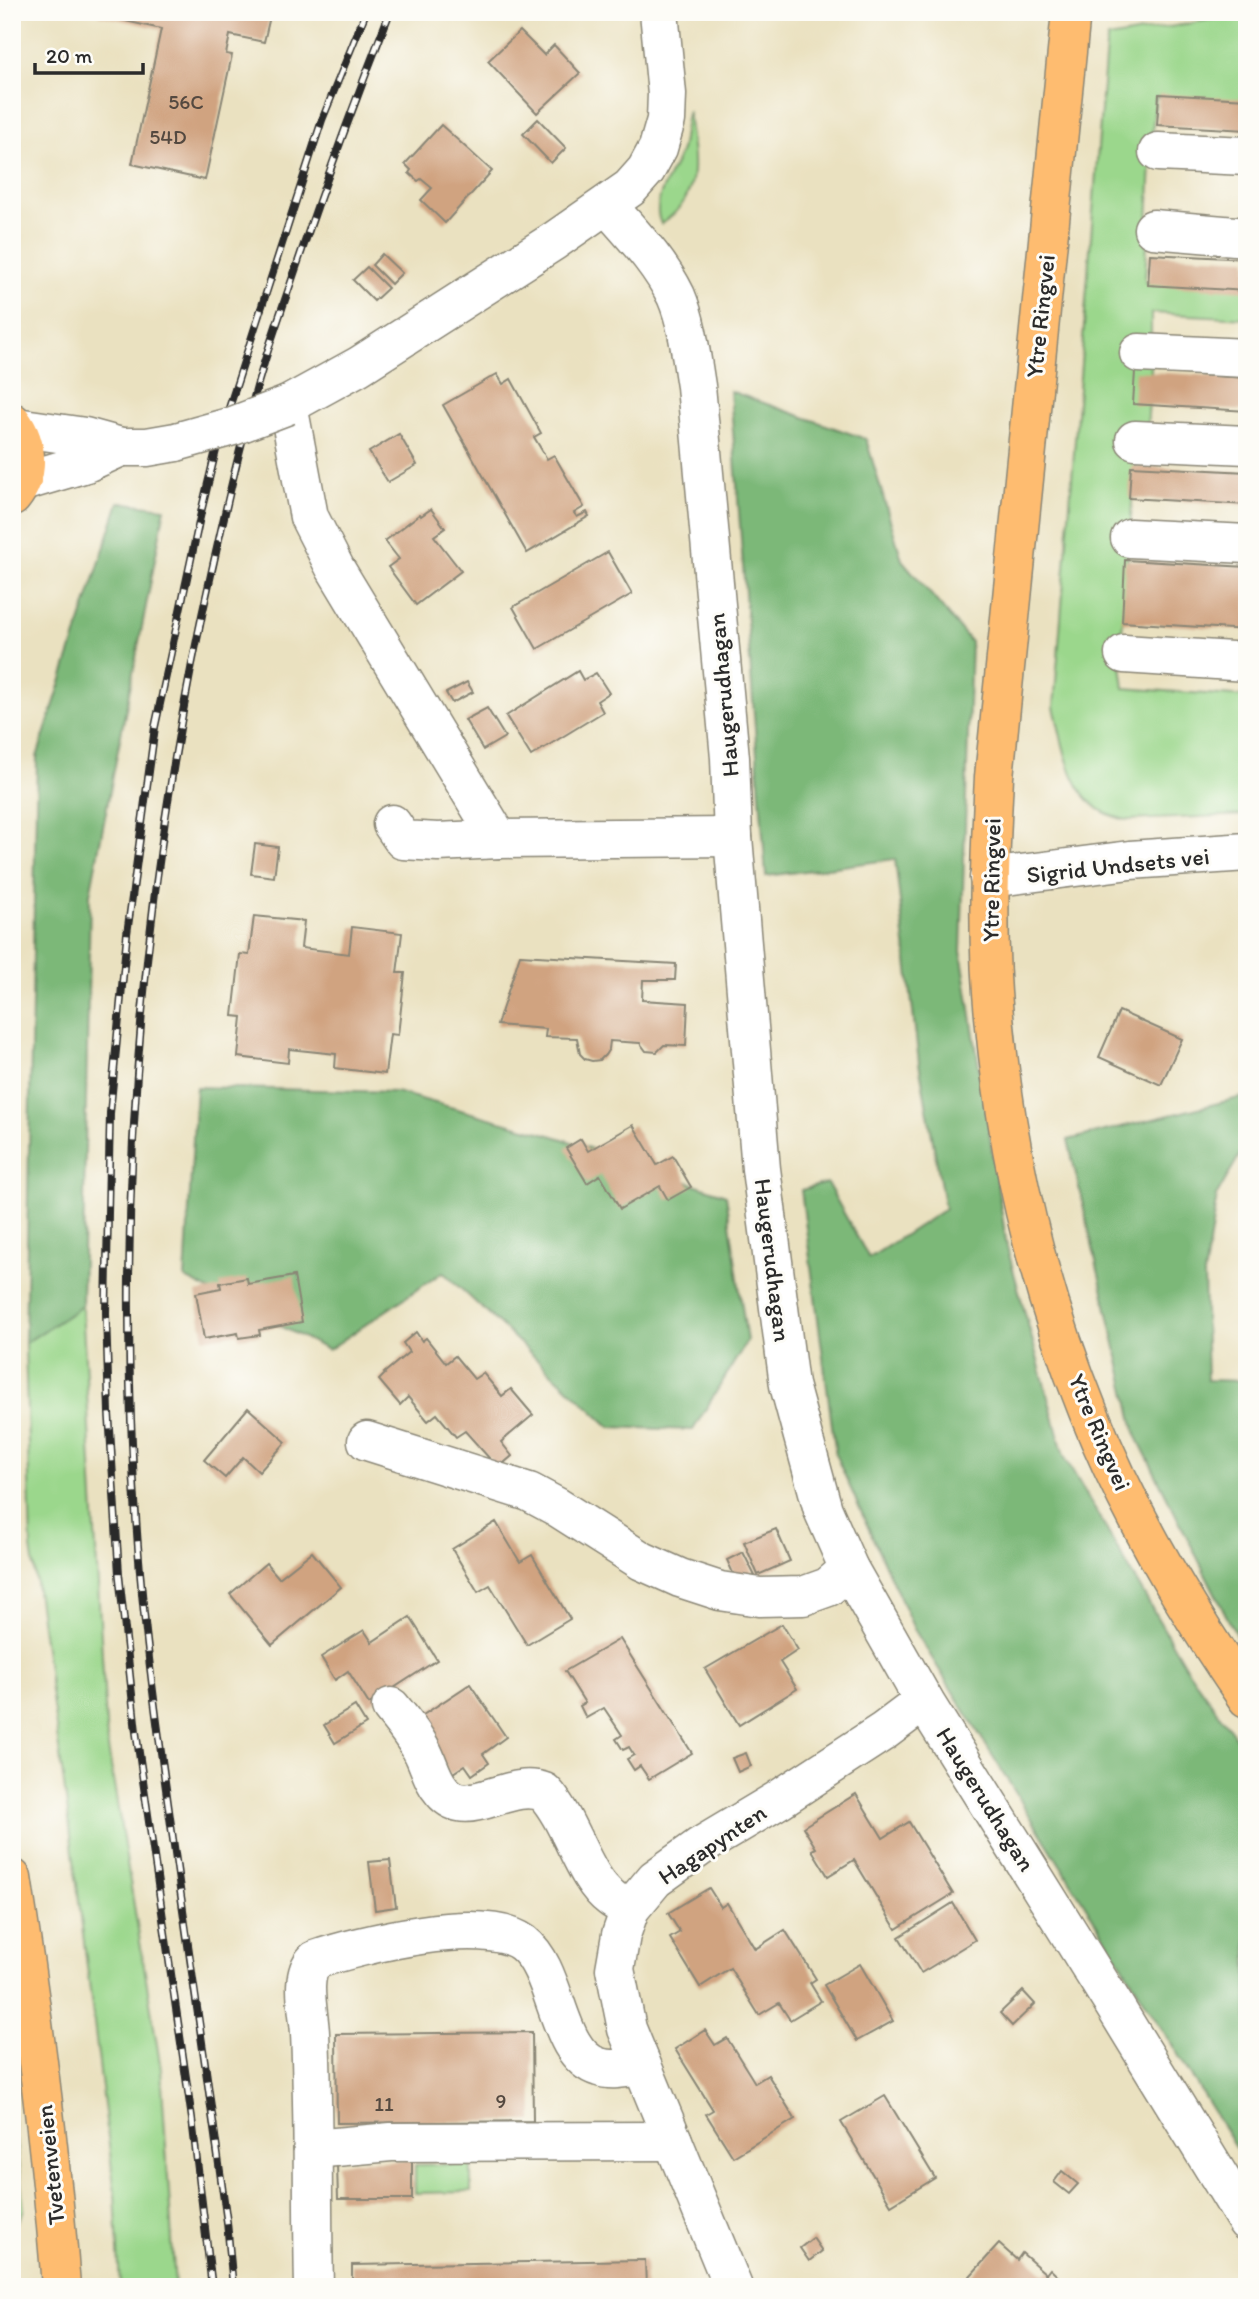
<svg xmlns="http://www.w3.org/2000/svg" width="1259" height="2299" font-family="Itim,sans-serif">
	<rect width="100%" height="100%" fill="#fdfcf7"/>
	<filter id="ink" filterUnits="userSpaceOnUse"><feTurbulence type="fractalNoise" baseFrequency=".0143" numOctaves="2"/><feDisplacementMap in="SourceGraphic" scale="14" xChannelSelector="R" yChannelSelector="G"/><feConvolveMatrix kernelMatrix="1 2 1 2 8 2 1 2 1" color-interpolation-filters="sRGB"/></filter>
	<filter id="wash" filterUnits="userSpaceOnUse"><feTurbulence type="fractalNoise" baseFrequency=".00686" numOctaves="4" result="noise"/><feDisplacementMap in="SourceGraphic" scale="28" xChannelSelector="R" yChannelSelector="G"/><feGaussianBlur stdDeviation="1.57" result="paint"/><feColorMatrix in="noise" values="0 0 0 0 0 0 0 0 0 0 0 0 0 0 0 0 0 1.4 0 .05"/><feComposite in="paint" operator="in"/></filter>
	<g filter="url(#wash)">
		<rect width="100%" height="100%" fill="#eae1c0"/>
		<g fill="#9bd78c" stroke="#63815c" stroke-width="2">
			<path d="M1247 13V102L1156 97 1153 123 1145 282 1247 288V318L1151 313V373L1147 428 1135 465 1120 657 1124 688 1247 697V815L1129 820C1071 812 1066 755 1054 707L1106 46 1108 38Z"/>
			<path d="M688 111C692 157 706 194 661 224 649 199 674 173 681 150 684 137 684 123 688 111Z"/>
			<path d="M82 1306 107 1742 161 2069 175 2287H120L115 2194 70 1828 31 1547 25 1343Z"/>
			<path d="M12 2113 24 2210 13 2228 12 2234Z"/>
			<path d="M471 2164V2192L415 2193V2165Z"/>
		</g>
		<g fill="#7cb878" stroke="#547252" stroke-width="2">
			<path d="M730 391 866 439 902 560 971 642 961 951 1007 1247 1064 1456 1187 1669 1247 1753V2166L914 1629 836 1456 801 1190 827 1183 869 1258 945 1209 919 1063 895 859 766 876Z"/>
			<path d="M119 502 165 508 90 894 82 1306 25 1343 37 757Z"/>
			<path d="M196 1087 396 1092 554 1136 726 1195 747 1341 693 1430 610 1427 443 1272 328 1350 185 1278Z"/>
			<path d="M1247 1096V1142L1217 1195 1204 1275 1207 1380 1247 1381V1657L1136 1435 1068 1140Z"/>
		</g>
		<g id="blocks">
			<g fill="#d0a380">
				<path d="M100 12H271L264 42 230 35 226 54 232 55 205 180 132 164 161 29 99 15Z"/>
				<path d="M520 31 544 55 554 45 580 73 537 113 488 61Z"/>
				<path d="M1159 94 1247 99V130L1157 125Z"/>
				<path d="M538 119 566 148 551 163 523 134Z"/>
				<path d="M441 125 492 171 445 223 421 200 432 188 421 179 418 181 409 173 411 170 405 164Z"/>
				<path d="M382 254 402 273 391 284 372 265Z"/>
				<path d="M1150 254 1247 259V291L1148 285Z"/>
				<path d="M367 267 388 288 374 301 353 280Z"/>
				<path d="M1135 371 1247 378V411L1133 404Z"/>
				<path d="M497 374 503 384 511 379 541 433 534 437 547 459 554 455 584 507 574 513 577 517 587 512 589 516 527 553 443 405Z"/>
				<path d="M399 434 417 465 388 482 369 452Z"/>
				<path d="M1131 466 1247 472V505L1129 498Z"/>
				<path d="M431 509 445 528 434 536 461 571 416 605 388 567 399 559 385 541 420 514 421 516Z"/>
				<path d="M608 552 632 594 537 649 513 607Z"/>
				<path d="M1125 560 1247 567V630L1122 622Z"/>
				<path d="M578 671 583 680 596 673 609 693 597 701 603 712 531 756 506 716Z"/>
				<path d="M467 682 473 692 452 703 446 693Z"/>
				<path d="M487 708 505 737 483 750 465 720Z"/>
				<path d="M255 844 278 847 274 877 251 874Z"/>
				<path d="M254 916 304 921 301 948 349 954 352 927 402 933 397 973H405L398 1035 390 1034 385 1074 335 1068 336 1054 289 1049 288 1063 238 1057 242 1017 233 1016 240 954 249 955Z"/>
				<path d="M520 955 676 964 675 980H643L642 1000 688 1003 686 1046 664 1045 657 1052 646 1051 640 1043 610 1041 609 1049 605 1055 600 1060 592 1061 585 1059 580 1054 577 1038 545 1037 546 1029 497 1025Z"/>
				<path d="M1119 1011 1182 1039 1161 1085 1099 1057Z"/>
				<path d="M633 1125 657 1165 673 1156 691 1187 668 1200 660 1186 620 1209 600 1175 587 1183 566 1148 581 1139 588 1151Z"/>
				<path d="M294 1276 302 1322 259 1330 260 1335 239 1338 238 1333 204 1339 196 1293 221 1288 220 1283 247 1278 248 1284Z"/>
				<path d="M416 1332 422 1341 426 1338 446 1363 455 1356 474 1379 483 1373 502 1396 511 1389 533 1415 501 1442 512 1456 498 1468 465 1431 456 1437 437 1414 428 1421 408 1397 400 1405 379 1380 385 1374 384 1373 409 1352 403 1343Z"/>
				<path d="M248 1408 286 1442 259 1472 243 1457 225 1478 204 1460Z"/>
				<path d="M496 1522 520 1562 532 1555 570 1619 527 1645 490 1585 478 1592 452 1549Z"/>
				<path d="M776 1529 790 1561 758 1575 744 1542Z"/>
				<path d="M312 1552 341 1587 272 1645 230 1594 266 1563 279 1578Z"/>
				<path d="M743 1552 755 1576 738 1584 727 1560Z"/>
				<path d="M410 1617 437 1660 369 1704 348 1671 335 1680 321 1657 364 1630 372 1642Z"/>
				<path d="M782 1624 798 1650 780 1662 797 1689 739 1725 705 1669Z"/>
				<path d="M620 1639 692 1753 649 1779 640 1766 634 1770 627 1759 634 1755 629 1747 623 1750 616 1739 622 1735 604 1708 586 1718 580 1706 585 1703 565 1671Z"/>
				<path d="M470 1684 506 1737 483 1754 489 1763 472 1775 465 1765 450 1775 414 1721Z"/>
				<path d="M355 1706 366 1724 335 1743 324 1725Z"/>
				<path d="M746 1753 751 1766 738 1772 732 1758Z"/>
				<path d="M856 1794 883 1838 909 1822 953 1894 896 1929 854 1860 828 1876 812 1850 816 1848 803 1827Z"/>
				<path d="M390 1860 396 1907 375 1910 369 1862Z"/>
				<path d="M709 1888 721 1907 727 1903 755 1949 785 1930 816 1979 810 1983 821 2001 790 2020 779 2003 759 2015 730 1968 700 1987 670 1938 680 1932 668 1913Z"/>
				<path d="M953 1903 975 1940 921 1973 899 1937Z"/>
				<path d="M860 1964 893 2021 857 2041 824 1985Z"/>
				<path d="M1023 1991 1035 2004 1012 2026 1000 2013Z"/>
				<path d="M705 2030 715 2045 727 2038 755 2083 768 2075 795 2119 733 2157 706 2114 713 2110 675 2049Z"/>
				<path d="M532 2032 533 2121 337 2123 336 2034Z"/>
				<path d="M885 2096 935 2178 891 2205 841 2122Z"/>
				<path d="M353 2161H412V2199H338L337 2164Z"/>
				<path d="M1062 2171 1078 2184 1069 2194 1054 2182Z"/>
				<path d="M813 2238 822 2251 809 2261 800 2248Z"/>
				<path d="M999 2244 1017 2260 1022 2253 1046 2274 1050 2269 1069 2287H963L962 2285Z"/>
				<path d="M645 2260 646 2287H352V2265Z"/>
			</g>
		</g>
	</g>
	<g filter="url(#ink)">
		<use href="#blocks" fill-opacity="0" stroke="#8a8676" stroke-width="2"/>
		<g fill="none" stroke-linecap="round" stroke-linejoin="round">
			<defs>
				<g id="minor">
					<path d="M1158 152 1247 156"/>
					<path d="M607 205C632 234 659 261 676 296 688 324 691 356 696 386L730 758 733 837 761 1169 789 1385 823 1510 849 1569 924 1701 1114 2005 1247 2222"/>
					<path d="M1153 229 1247 237"/>
					<path d="M1139 353 1247 358"/>
					<path d="M16 427 85 437 121 447H147L176 442"/>
					<path d="M1135 440 1247 445"/>
					<path d="M22 482 86 463 121 447"/>
					<path d="M1130 538 1247 544"/>
					<path d="M1124 654 1247 662"/>
					<path d="M392 824 403 840 438 842 499 839 733 837"/>
					<path d="M499 839 335 568 309 517 288 405 359 366 554 241 630 188 646 170 658 148 666 120 667 94 659 12"/>
					<path d="M989 878 1130 860 1247 852"/>
					<path d="M367 1441 529 1492 557 1507 642 1561 680 1578 720 1591 760 1597 803 1596 828 1587 849 1569"/>
					<path d="M391 1707C402 1721 414 1735 422 1751 429 1764 432 1780 442 1791 468 1823 507 1778 544 1792 571 1821 583 1878 611 1898 617 1903 624 1906 630 1909"/>
					<path d="M313 2149 391 2142 673 2141"/>
					<path d="M314 2287C312 2202 314 2117 310 2033 309 2011 299 1977 315 1960 358 1945 485 1914 523 1943 559 1971 555 2054 599 2067 613 2072 628 2067 642 2066"/>
					<path d="M733 2287 627 2029 615 1969 621 1935 630 1909 655 1879 701 1846 778 1800 884 1731 924 1701"/>
				</g>
				<g id="major">
					<path d="M1071 12 994 777C990 857 986 936 994 1016 1006 1150 1037 1285 1088 1411 1128 1512 1185 1608 1247 1698"/>
					<path d="M12 422C29 445 30 475 12 497"/>
					<path d="M12 1878C33 2014 51 2150 61 2287"/>
				</g>
			</defs>
			<use href="#minor" stroke="#8a8676" stroke-width="41"/>
			<use href="#major" stroke="#8a8676" stroke-width="41"/>
			<use href="#minor" stroke="#fff" stroke-width="38"/>
			<use href="#major" stroke="#febc70" stroke-width="38"/>
			<defs>
				<g id="rail">
					<path d="M212 2287 192 2119 136 1732 119 1574 109 1413 106 1313 110 1113 127 934 155 727 202 508 218 442 322 120 366 12"/>
					<path d="M233 2287 227 2222C211 2106 195 1991 178 1875 164 1774 149 1673 140 1572 112 1233 138 892 214 561 229 495 244 428 264 363 275 327 288 292 300 256 328 174 358 93 390 12"/>
				</g>
			</defs>
			<use href="#rail" stroke="#2b2b2b" stroke-width="8"/>
			<use href="#rail" stroke="#fdfcf7" stroke-width="5" stroke-dasharray="16" stroke-linecap="butt"/>
			<defs>
				<path id="minor-bridge" d="M176 442 233 426 288 405"/>
			</defs>
			<use href="#minor-bridge" stroke="#8a8676" stroke-width="41" stroke-linecap="butt"/>
			<use href="#minor-bridge" stroke="#fff" stroke-width="38"/>
		</g>
	</g>
	<g text-anchor="middle" dominant-baseline="central" stroke-width="6" stroke-linejoin="round" paint-order="stroke">
		<g font-size="21" fill="#544940">
			<text x="186" y="101">56C</text>
			<text x="168" y="136">54D</text>
			<text x="501" y="2100">9</text>
			<text x="384" y="2103">11</text>
		</g>
		<g font-size="24" fill="#2b2b2b" stroke="#fdfcf7">
			<text transform="translate(1040 316) rotate(-84)">Ytre Ringvei</text>
			<text transform="translate(723 695) rotate(-95)">Haugerudhagan</text>
			<text transform="translate(1118 865) rotate(-6)">Sigrid Undsets vei</text>
			<text transform="translate(991 880) rotate(-89)">Ytre Ringvei</text>
			<text transform="translate(773 1260) rotate(83)">Haugerudhagan</text>
			<text transform="translate(1100 1432) rotate(67)">Ytre Ringvei</text>
			<text transform="translate(986 1799) rotate(58)">Haugerudhagan</text>
			<text transform="translate(712 1844) rotate(-34)">Hagapynten</text>
			<text transform="translate(50 2165) rotate(-96)">Tvetenveien</text>
		</g>
	</g>
	<rect width="1259" height="2299" fill="none" stroke="#fdfcf7" stroke-width="42"/>
	<path d="M35 63v10h108v-10" fill="none" stroke="#2b2b2b" stroke-width="3.5"/>
	<text x="46" y="63" font-size="21" fill="#2b2b2b" stroke="#fdfcf7" stroke-width="5" paint-order="stroke">20 m</text>
</svg>
